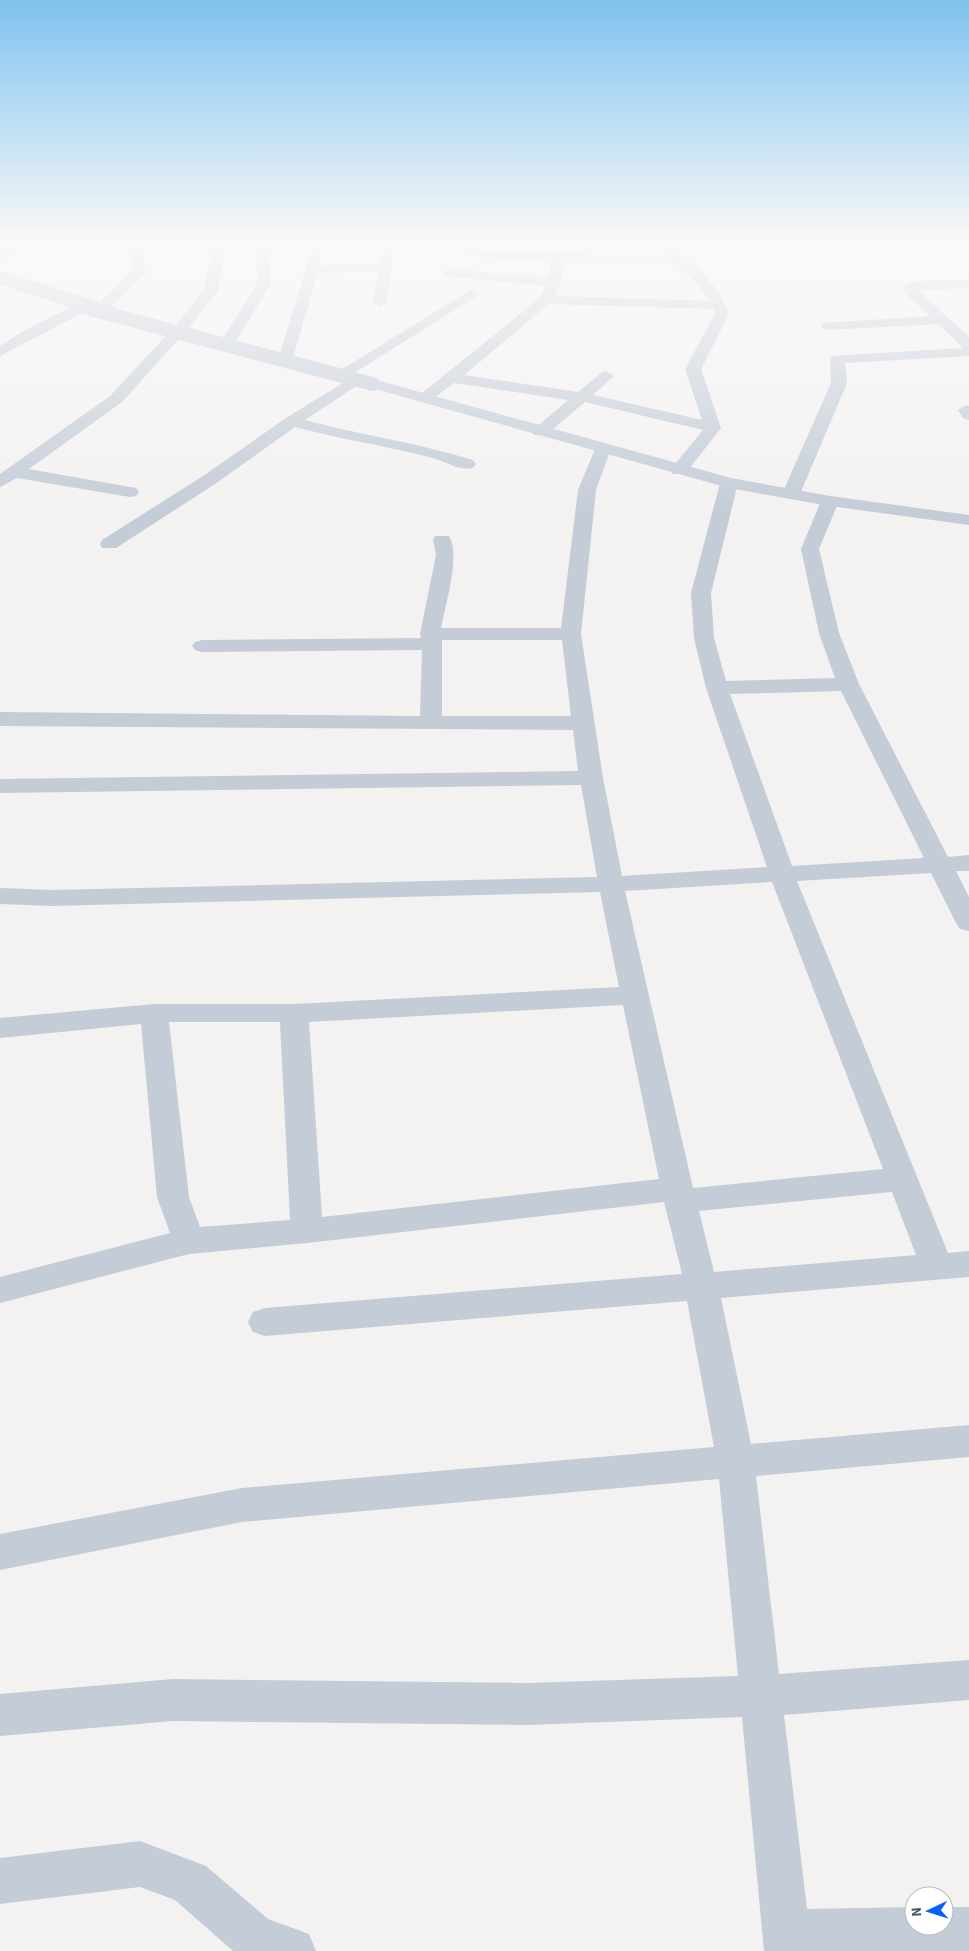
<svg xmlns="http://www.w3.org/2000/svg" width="969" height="1951" font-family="'Source Sans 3',sans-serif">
	<rect width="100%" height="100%" fill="#f4f1f1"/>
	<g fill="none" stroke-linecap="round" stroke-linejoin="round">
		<g fill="#c4ccd7" fill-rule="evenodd">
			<path d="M14 240H26L20 250 0 260V251L11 245Z"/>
			<path d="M132 240H144L145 273 112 306 122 311 120 314 115 315 92 308 0 356V346L27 329 78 304 0 279V271L100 302 131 272Z"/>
			<path d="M214 240H226L218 291 186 331 122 402 29 469 130 487 136 488 139 492 136 496 130 497 17 478 0 487V474L110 396 176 325 204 290Z"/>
			<path d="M257 240H269L271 284 233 345H223L221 342 257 284Z"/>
			<path d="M313 240H325L320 265 380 263 384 240H396L387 302 380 306 373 302 378 271 318 273 293 357 286 361 279 357 306 269Z"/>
			<path d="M659 240H672C690 265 720 284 729 314L701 369 721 428 685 474H673L670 470 703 430 585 402 546 435H534L532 432 534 429 568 400 454 383 430 401H418L416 398 540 298 546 286 445 276 443 273 445 270 450 269 548 278 551 261 471 257 466 256 465 253 466 250 670 256ZM564 262 676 264 700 287 710 301 555 296 561 283ZM549 304 714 309 715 314 685 369 702 420 593 395 614 376 606 371 601 373 578 392 464 375Z"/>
			<path d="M969 280V288L918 290 969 337V356L845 363 847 383 800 494 797 498H785L782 494 831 383 830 359 832 356 963 348 939 324 828 330 823 329 821 326 823 323 930 316 904 292 902 289C911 277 954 281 969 280Z"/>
			<path d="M472 289 479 293 477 296 349 376H339L336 373Z"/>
			<path d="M356 375 364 380 361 383 305 420C361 435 418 443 473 460L476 464 473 468C460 471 445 462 433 458 387 446 340 439 295 427L215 484 116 548H102L100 544 102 540 203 476 286 418Z"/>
			<path d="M966 405 969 406V420L963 418 958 410Z"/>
			<path d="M603 444 609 445 611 449 596 490 581 634 603 778 622 876 767 867 706 688 694 638 691 593 720 483 723 479H735L738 483 711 593 714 638 726 681 835 678 819 633 801 549 821 501 824 497H836L839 501 819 549 839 633 859 684 948 857 969 855V871H956L969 897V931L960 929 956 923 931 873 797 881 948 1253 969 1251V1277L721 1298 751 1444 969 1425V1457L756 1476 779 1674 969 1660V1700L784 1715 807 1909 914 1907V1926H944V1907H969V1951H764L742 1717 527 1725 173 1721 0 1736V1694L173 1679 527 1683 738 1676 719 1479 242 1522 0 1570V1534L242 1488 714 1447 687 1301 265 1336 253 1332 248 1322 253 1312 265 1308 682 1274 664 1202 307 1243 189 1254 0 1303V1277L170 1233 157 1197 141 1024 0 1038V1018L154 1004H294L619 987 600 892 52 906 0 904V888L52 890 597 877 581 785 0 793V779L578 771 573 730 0 726V712L420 716 422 650 202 652 195 650 192 646 195 642 202 640 421 638 420 634 436 555 433 540 435 536H449C461 555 445 606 441 628H561L578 490 595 449 597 445ZM442 640H562L571 716H442ZM841 691 924 858 792 866 730 694ZM772 882 883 1169 693 1188 625 891ZM623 1005 659 1179 322 1217 309 1022ZM169 1022H280L290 1220 200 1227 189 1197ZM892 1192 916 1255 714 1272 699 1211Z"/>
			<path d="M140 1841 206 1866 268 1919 309 1934 316 1951H233L175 1900 140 1887 0 1904V1858Z"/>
		</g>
		<g fill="#c4ccd7" fill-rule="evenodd">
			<path d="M0 276 88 304 90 307 88 310H78L0 284Z"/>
			<path d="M373 379 731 478 830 496 969 515V525L830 506 729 488 368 387 365 384 368 381Z"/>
		</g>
		<path stroke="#c4ccd7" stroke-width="14" d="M83 307 373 384"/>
	</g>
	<linearGradient id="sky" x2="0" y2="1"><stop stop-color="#80c2ee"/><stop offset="0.47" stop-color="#faf9f9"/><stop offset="1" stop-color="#faf9f9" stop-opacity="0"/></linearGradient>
	<rect width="969" height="513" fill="url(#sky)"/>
	<g transform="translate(929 1911) rotate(266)"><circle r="24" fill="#ffffff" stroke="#b5bac0"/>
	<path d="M0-4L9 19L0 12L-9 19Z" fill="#0461fb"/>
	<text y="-8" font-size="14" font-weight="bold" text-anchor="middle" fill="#465361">N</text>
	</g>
</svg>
